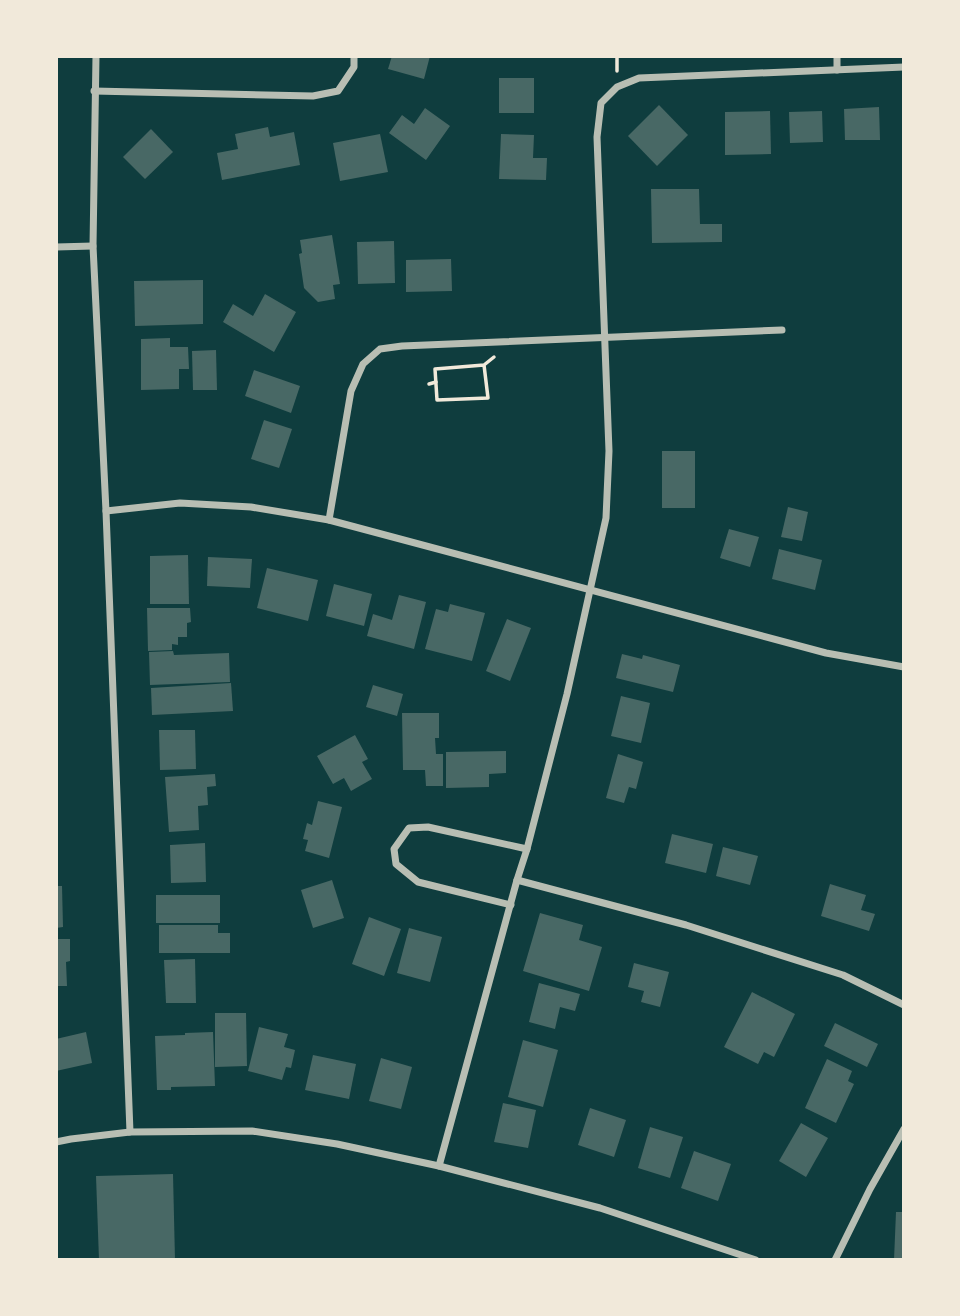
<svg xmlns="http://www.w3.org/2000/svg" width="960" height="1316" font-family="'Exo 2',sans-serif">
	<rect width="100%" height="100%" fill="#0f3d3e"/>
	<g fill="#486865">
		<path d="M392 56H430L424 79 388 69Z"/>
		<rect x="499" y="78" width="35" height="35"/>
		<path d="M659 105 688 135 657 166 628 136Z"/>
		<path d="M879 107 880 140H845L844 109Z"/>
		<path d="M425 108 450 126 426 160 389 133 402 115 414 124Z"/>
		<path d="M770 111 771 154 725 155V112Z"/>
		<path d="M822 111 823 142 790 143 789 112Z"/>
		<path d="M268 127 270 137 294 132 300 165 222 180 217 153 238 149 235 134Z"/>
		<path d="M151 129 173 152 145 179 123 157Z"/>
		<path d="M380 134 388 172 340 181 333 143Z"/>
		<path d="M501 134 534 135 533 158H547L546 180 499 179Z"/>
		<path d="M651 189H699L700 224H722V242L652 243Z"/>
		<path d="M332 235 340 284 333 285 335 299 318 302 304 288 299 254 302 253 300 240Z"/>
		<path d="M394 241 395 283 358 284 357 242Z"/>
		<path d="M451 259 452 291 406 292V260Z"/>
		<path d="M203 280V324L135 326 134 281Z"/>
		<path d="M265 294 296 312 274 352 223 322 233 304 253 316Z"/>
		<path d="M170 338V347H188L189 369H179V389L141 390V339Z"/>
		<path d="M216 350 217 390H193L192 351Z"/>
		<path d="M254 370 300 386 291 413 245 396Z"/>
		<path d="M264 420 292 429 279 468 251 459Z"/>
		<rect x="662" y="451" width="33" height="57"/>
		<path d="M788 507 808 512 802 541 781 537Z"/>
		<path d="M729 529 759 537 750 567 720 558Z"/>
		<path d="M779 549 822 560 815 590 772 579Z"/>
		<path d="M188 555 189 604H150V556Z"/>
		<path d="M208 557 252 559 250 588 207 586Z"/>
		<path d="M267 568 318 580 308 621 257 608Z"/>
		<path d="M334 584 372 594 364 626 326 616Z"/>
		<path d="M399 595 426 602 414 649 367 636 373 614 392 620Z"/>
		<path d="M450 604 485 613 472 661 425 649 436 609 448 612Z"/>
		<path d="M147 608H190L191 622 187 623V637H178V645L172 644V650L148 651Z"/>
		<path d="M507 619 531 628 510 681 486 671Z"/>
		<path d="M173 651 174 655 229 653 230 682 150 685 149 652Z"/>
		<path d="M622 654 642 659 643 655 680 665 673 692 616 678Z"/>
		<path d="M231 683 233 711 152 715 151 688Z"/>
		<path d="M373 685 403 694 397 716 366 707Z"/>
		<path d="M621 696 650 703 641 743 611 736Z"/>
		<path d="M402 713H439V738H435L436 754H443V786H426L425 770H403Z"/>
		<path d="M159 730H195L196 769 160 770Z"/>
		<path d="M355 735 368 759 362 762 372 779 351 791 344 778 333 784 317 756Z"/>
		<path d="M506 751V773L489 774V787L446 788V752Z"/>
		<path d="M618 754 643 762 636 789 629 787 624 803 606 798Z"/>
		<path d="M215 774 216 786 207 787 208 805 198 806 199 830 169 832 165 777Z"/>
		<path d="M318 801 342 807 329 858 305 851 308 840 303 839 307 823 312 825Z"/>
		<path d="M672 834 713 844 706 873 665 863Z"/>
		<path d="M205 843 206 882 171 883 170 845Z"/>
		<path d="M723 847 758 856 750 885 716 876Z"/>
		<path d="M332 880 344 918 313 928 301 890Z"/>
		<path d="M830 884 866 895 861 910 875 914 869 931 821 916Z"/>
		<path d="M56 886H62L63 927 56 928Z"/>
		<rect x="156" y="895" width="64" height="28"/>
		<path d="M540 913 583 925 579 940 602 947 589 991 523 971Z"/>
		<path d="M369 917 401 929 384 976 352 964Z"/>
		<path d="M159 925H218V933H230V953H159Z"/>
		<path d="M409 928 442 937 430 982 397 973Z"/>
		<path d="M56 939H70V961L66 962 67 986H56Z"/>
		<path d="M195 959 196 1003H166L164 960Z"/>
		<path d="M634 963 669 972 660 1007 641 1002 644 991 628 987Z"/>
		<path d="M539 983 580 994 575 1011 560 1007 555 1029 529 1022Z"/>
		<path d="M752 992 795 1014 774 1057 764 1052 758 1064 724 1047Z"/>
		<path d="M215 1013H246L247 1066 215 1067Z"/>
		<path d="M835 1023 878 1044 867 1067 824 1046Z"/>
		<path d="M259 1027 288 1034 284 1047 295 1050 291 1068 286 1067 282 1080 248 1071Z"/>
		<path d="M86 1032 92 1063 56 1071V1039Z"/>
		<path d="M213 1032 215 1086 171 1087V1090H157L155 1036 185 1035V1033Z"/>
		<path d="M523 1040 558 1050 543 1107 508 1097Z"/>
		<path d="M313 1055 356 1064 349 1099 305 1090Z"/>
		<path d="M381 1058 412 1067 401 1109 369 1101Z"/>
		<path d="M827 1059 852 1071 848 1081 854 1084 836 1123 805 1108Z"/>
		<path d="M503 1103 536 1110 528 1148 494 1142Z"/>
		<path d="M590 1108 626 1120 614 1157 578 1145Z"/>
		<path d="M801 1123 828 1138 806 1177 779 1161Z"/>
		<path d="M650 1127 683 1137 670 1178 638 1168Z"/>
		<path d="M694 1151 731 1164 718 1201 681 1188Z"/>
		<path d="M173 1174 175 1260H99L96 1176Z"/>
		<path d="M896 1212H904V1260H894Z"/>
	</g>
	<g fill="none" stroke-linecap="round" stroke-linejoin="round">
		<g stroke="#f1e9da" stroke-width="3.5">
			<path d="M617 56V71"/>
			<path d="M484 365 488 398 437 400 435 369 484 365 494 357"/>
			<path d="M429 384 436 382"/>
		</g>
		<g stroke="#b8beb3" stroke-width="7">
			<path d="M96 56 93 246 106 511 130 1132"/>
			<path d="M837 56V70"/>
			<path d="M94 91 313 96 338 91 354 67V56"/>
			<path d="M56 247 93 246"/>
			<path d="M106 511 180 503 251 507 329 520 826 653 904 667"/>
			<path d="M329 520 351 391 363 364 380 349 402 346 782 330"/>
			<path d="M517 880 686 925 843 975 904 1005"/>
			<path d="M511 905 418 882 396 864 394 849 409 828 428 827 527 849"/>
			<path d="M56 1142 71 1139 130 1132 252 1131 337 1144 439 1166 600 1208 756 1260"/>
			<path d="M439 1166 517 880 527 849 567 694 606 518 609 451 597 137 601 103 617 87 639 78 904 67"/>
			<path d="M835 1260 870 1189 904 1129"/>
		</g>
	</g>
	<rect width="960" height="1316" fill="none" stroke="#f1e9da" stroke-width="116"/>
</svg>
